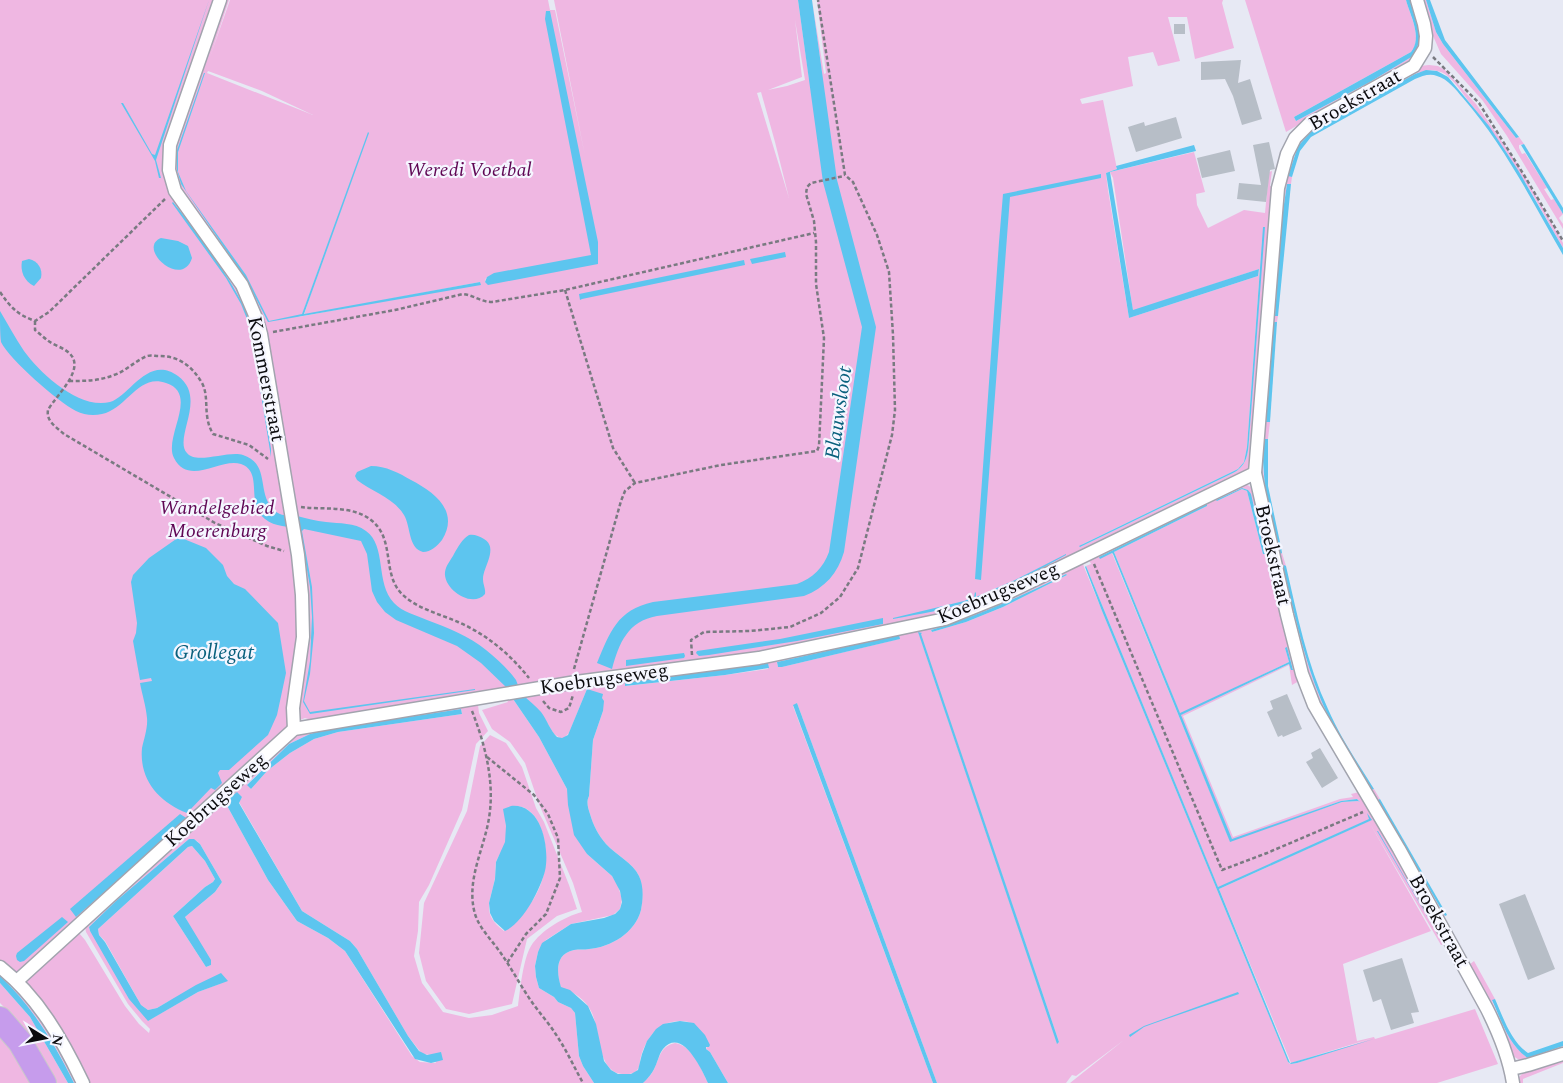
<svg xmlns="http://www.w3.org/2000/svg" width="1563" height="1083" font-family="Spectral,serif">
	<rect width="100%" height="100%" fill="#e7e9f4"/>
	<g fill="#efb7e2" fill-rule="evenodd">
		<path d="M0 0H229L210 57 230 0H548L550 10H555L585 156 554 0H798L809 79 822 74 812 0 824 74 826 73 817 0H1223L1222 3 1234 48 1195 59 1187 17H1168L1180 61 1158 66 1153 52 1128 57 1133 86 1080 99 1082 104 1103 100 1117 169 1106 173 1108 190 1129 318 1258 276 1259 269 1133 311 1113 178 1110 172 1194 152 1205 192 1196 194 1197 205 1208 228 1244 210 1265 213 1269 172 1272 171 1270 186 1274 187 1250 465 1246 471 1110 538 967 605 937 615 785 649 541 683 540 681 523 684 524 685 311 720 305 718 295 722 19 974 0 961ZM795 20 805 80 787 86 768 90 802 77ZM208 71 262 91 313 115 207 73ZM761 92 775 142 789 198 757 93ZM1263 227 1249 440C1248 454 1247 466 1233 473L1080 547 1083 544 1238 469 1244 462 1247 447ZM326 248 304 315 480 282V283L298 317 302 315ZM597 258 598 261 485 282 486 278Z"/>
		<path d="M1245 0H1406C1410 15 1423 39 1411 52L1294 117 1296 121 1370 82 1413 56C1424 43 1415 15 1410 0H1412C1421 27 1430 44 1405 65L1299 127 1298 125 1286 132Z"/>
		<path d="M1421 0H1426L1436 32 1443 44 1516 138 1519 137 1524 144 1519 145V148L1522 154 1525 153 1546 186 1547 188 1544 189 1551 200 1554 199 1563 214 1559 218 1563 224V229L1507 136 1483 101 1441 54 1430 29Z"/>
		<path d="M1429 65 1438 66 1445 70 1476 104 1516 162 1563 243V248C1535 198 1507 148 1470 103 1463 94 1455 81 1445 74 1435 68 1426 70 1415 74L1311 132 1298 146 1288 175 1292 177 1291 184H1287L1281 224 1275 316H1278L1277 322H1274L1266 421 1270 422 1268 439H1264C1258 478 1274 516 1279 553H1282L1286 566 1283 567C1294 611 1303 657 1321 700 1334 731 1354 760 1371 790L1374 789 1380 799 1378 801 1445 916 1443 917 1329 725 1307 673 1264 493 1261 472 1284 183C1290 159 1293 147 1312 129L1420 66Z"/>
		<path d="M1245 483 1253 489 1299 681 1292 685 1289 665 1183 716 1233 837 1340 799 1353 797 1351 794 1359 792 1447 943 1441 945 1369 822 1431 931 1343 964 1357 1041 1374 1037 1375 1039 1475 1009 1498 1064 1437 1083H1070L1124 1040 1076 1076 1072 1075 1066 1083H937L797 703 793 706 933 1083H728L710 1052 706 1049 708 1044C703 1032 695 1021 681 1021 659 1021 647 1037 641 1056 639 1064 641 1068 634 1073 595 1083 602 1032 591 1011 586 1000 573 991 561 988 557 974 554 954 574 950 578 949 584 950 589 949 611 947 635 933 641 910 643 900 643 886 639 876 633 863 616 855 606 844 599 836 593 825 590 814 588 808 586 802 589 796L593 740 603 711 587 689 569 733 564 738H560L554 734 541 713 522 694 918 629ZM1242 488 1248 490 1254 505 1265 554H1263L1247 491 1242 489 1217 501V500ZM1206 505 1207 506 1114 552 1180 714 1289 662 1285 648H1287L1293 670 1289 664 1180 715 1232 840 1341 801 1357 799 1360 802 1358 801 1342 802 1230 841 1112 553 1099 557ZM1089 560 1091 564 1086 566 1218 888 1370 819 1367 813 1371 820 1219 889 1291 1063 1373 1038 1297 1063 1290 1064 1288 1062 1084 567 1083 564ZM1066 574 1067 575 1003 607 966 622 932 632 931 630C980 616 1021 596 1066 574ZM922 633 920 634 1059 1042 1057 1043 923 646 919 634ZM899 635V639L782 667H778L777 662ZM768 663V669L725 675 626 686 625 683Z"/>
		<path d="M511 696 539 737 567 789 587 854 612 876 618 886 622 899 620 909 613 915 571 924 546 940 538 952 535 966 536 977 539 988 554 997 558 1002 571 1008 575 1013 579 1056 583 1066 594 1083H87L27 984 28 978 79 933 85 940 125 1006 139 1024 149 1033 150 1029 142 1021 128 1004 86 932 85 927 293 738 307 732ZM505 698 508 702 482 710 492 729 510 742 525 763 539 804 573 883 582 912C564 917 541 930 531 946 523 959 520 991 518 1006L492 1015 469 1018 443 1012 422 983 414 956 418 931 419 902 429 885 462 810 476 744 488 731 479 713 478 705ZM461 709 462 714 338 732 314 739 290 753 267 771 251 789 247 784 289 744 310 734 328 729ZM242 797 239 802 302 911 350 941 357 949 408 1036 422 1054 432 1055 436 1063 420 1062 412 1056 345 951 328 938 297 921 268 880 225 802ZM189 839 197 841 200 844 222 882 215 892 185 917 211 965 206 967 173 916 205 887 213 882 215 879 205 861 192 846 188 847 98 929 99 935 105 941 141 1005 148 1010 157 1008 169 1001 227 981 198 992 151 1019 90 931 89 927 116 901Z"/>
		<path d="M490 735 506 743 522 767 536 808 544 822 569 885 577 909 557 916 527 939 512 1004 469 1014 446 1009 426 981 419 953 424 903 467 811 480 746ZM515 806C528 806 535 815 540 826 550 850 547 878 533 900 525 911 513 921 504 931 480 913 491 901 495 878 496 873 495 867 496 862 498 856 503 851 505 844 507 833 506 821 504 809Z"/>
		<path d="M1474 961 1495 999 1492 1001C1501 1020 1509 1046 1528 1058L1563 1046V1049L1521 1061 1513 1056 1469 965Z"/>
		<path d="M0 971 35 1009 78 1083H74C55 1043 32 1006 0 976Z"/>
		<path d="M0 983 30 1017 68 1083H56L11 1014 0 1003Z"/>
		<path d="M0 1026 38 1083H0Z"/>
		<path d="M675 1043C693 1046 701 1069 708 1083H643C648 1078 653 1073 655 1067 660 1056 661 1046 675 1043Z"/>
		<path d="M1563 1058V1063L1523 1079V1083H1518L1519 1077 1525 1071Z"/>
	</g>
	<g fill="#5dc5ef">
		<path d="M209 0 156 160 161 178H159L155 161 121 103H123L152 154 155 155Z"/>
		<path d="M798 0H812L837 180 876 327 844 552C838 573 825 588 804 596L657 616C628 621 619 643 612 669L597 663C610 632 617 610 653 602L797 584C813 578 823 568 829 552L862 327 823 182Z"/>
		<path d="M1406 0H1410L1420 36 1417 49 1413 56 1370 82 1296 121 1294 117 1411 52C1423 38 1410 15 1406 0Z"/>
		<path d="M1426 0H1430L1445 40 1519 137 1516 138 1443 44 1436 32Z"/>
		<path d="M546 11H550L598 242V264L488 285 485 282 487 277 494 273 591 255 545 19Z"/>
		<path d="M1426 70 1437 71 1448 77 1489 126 1518 170 1563 248V255C1532 201 1504 145 1463 98 1456 90 1448 79 1437 76 1430 73 1422 76 1415 79L1311 137 1300 151 1292 177 1288 176 1298 146 1311 132 1415 74Z"/>
		<path d="M204 73H205L178 152V172L186 191 246 275 269 321 302 314 368 132 369 133 304 314 480 282 481 285 268 322 247 281 181 184 177 170 176 153Z"/>
		<path d="M1524 144 1563 208V214L1521 145Z"/>
		<path d="M1194 145 1196 151 1110 172 1133 310 1259 269 1258 276 1129 318 1106 173 1117 169 1116 166Z"/>
		<path d="M1101 174V178L1010 197 981 580 975 579 999 242 1003 194Z"/>
		<path d="M1287 184H1291L1278 316H1275L1281 224Z"/>
		<path d="M173 202C190 223 249 301 249 324L241 304 226 278 172 203Z"/>
		<path d="M1263 227H1265L1249 440C1248 454 1247 466 1233 473L1080 547 1079 546 1238 469 1244 462 1247 447Z"/>
		<path d="M161 238 178 241 188 246 192 258C182 290 136 248 161 238Z"/>
		<path d="M785 252 786 257 752 264 750 259Z"/>
		<path d="M29 259C38 261 43 269 41 278L34 286C24 281 20 271 22 261Z"/>
		<path d="M744 260 745 265 582 299 580 300 579 294Z"/>
		<path d="M0 311C8 324 15 338 24 351 40 373 79 410 110 402 130 396 148 354 178 376 208 398 173 438 187 453 196 465 229 450 243 455 271 464 256 494 274 510 281 517 288 515 297 516 306 518 316 521 326 522 340 524 354 522 366 531 387 546 375 583 394 603 402 612 416 615 427 620 448 628 469 636 486 650 497 659 508 669 516 680 518 685 520 691 523 695 529 701 536 706 541 712 547 720 550 730 557 737L562 738 568 735 587 689 603 694 602 698 604 701 603 711 593 740 589 796C586 802 588 808 590 814 593 825 599 836 606 844 616 855 633 863 639 876 644 886 643 900 641 910 635 933 611 947 589 949 584 950 579 949 574 950 554 954 557 974 561 987L570 990 588 1006 596 1024 604 1061 611 1070 618 1074H631L638 1070 642 1054 647 1041 656 1029 663 1024 680 1021 694 1023 705 1035 710 1045 709 1047H706V1049L710 1052 728 1083H708C702 1070 682 1026 663 1049 659 1054 658 1061 655 1067 652 1074 648 1078 643 1083H594L583 1066 579 1056 575 1013 571 1008 558 1002 554 997 539 988 536 977 535 966 538 952 542 943 571 924 604 918 615 914 620 909 622 902 620 891 612 876 587 854 574 835 568 805 567 789 539 737 511 696 507 688 481 663 457 646 396 620 385 612 377 602 372 591 367 554 361 541 304 529 302 531 312 587 314 633 310 674 304 701 310 712 475 689V690L310 714 303 702 310 661 312 617 310 587 300 530C289 525 275 528 265 519 245 504 264 472 241 464 221 457 189 487 174 458 163 437 200 394 166 383 138 373 127 409 102 414 93 416 84 415 76 411 57 401 10 360 1 342 0 334 0 320 0 311Z"/>
		<path d="M1274 322H1277L1270 422H1266Z"/>
		<path d="M251 332H253L271 449V457Z"/>
		<path d="M1264 439H1268V486L1281 547 1282 553 1280 554 1265 488 1263 461Z"/>
		<path d="M371 466C386 466 399 473 411 480 434 492 460 511 442 540 437 546 431 552 423 552 408 548 411 527 404 515 393 497 372 492 357 480L355 476 357 472Z"/>
		<path d="M1242 488 1248 490 1251 494 1265 554H1263L1247 491 1242 489 1217 501 1216 500Z"/>
		<path d="M1207 504V506L1114 552 1180 713 1289 662 1285 648 1287 647 1293 670H1291L1289 664 1181 715 1232 839 1341 801 1357 799 1360 802 1358 801 1342 802 1230 842 1113 554 1112 553 1100 559 1099 557Z"/>
		<path d="M469 535C474 534 479 536 484 539 499 548 483 567 483 579 483 585 486 589 485 594 472 609 443 589 445 572 446 565 451 560 454 554 458 547 462 539 469 535Z"/>
		<path d="M179 537 206 548 223 565 227 576 234 584 245 589 278 623 286 673 277 715 268 735 229 770H220L218 773 222 783 215 790 211 788 187 813C159 802 139 780 142 748 144 739 148 727 147 718 146 706 142 694 140 683L152 681 151 678 140 680 133 641 136 633 137 623 131 582 133 575 149 558Z"/>
		<path d="M1066 554V555C1036 572 1005 588 972 600 947 610 919 614 893 619V618L964 601 974 597 975 592 976 593V597L1015 580Z"/>
		<path d="M1284 565 1286 566C1297 614 1307 664 1328 709 1340 737 1358 763 1374 789L1371 790C1354 760 1334 731 1321 700 1303 657 1294 611 1283 567Z"/>
		<path d="M1086 566 1218 887 1369 819 1367 813 1372 820 1219 889 1290 1063 1374 1039 1297 1063 1291 1064 1288 1062 1102 611 1085 567Z"/>
		<path d="M1066 574 1067 575 1003 607 966 622 932 632 931 630C979 616 1021 596 1066 574Z"/>
		<path d="M883 618V624L797 641 709 655 699 656 696 653 697 651 780 639Z"/>
		<path d="M918 632 922 633 921 634 1059 1042 1057 1044Z"/>
		<path d="M899 635 900 639 782 667H778L777 662Z"/>
		<path d="M684 653 685 656 684 658 626 666V660Z"/>
		<path d="M768 663 769 668 725 675 625 686V683Z"/>
		<path d="M797 703 937 1083H933L793 705Z"/>
		<path d="M461 709 462 714 338 732 314 739 290 753 267 771 251 789 247 785 289 744 310 734 328 729Z"/>
		<path d="M237 792 242 797 239 803 302 911 350 941 357 949 408 1036 419 1051 427 1055 441 1052 443 1060 431 1063 415 1059 345 951 328 938 297 921 268 880 225 802Z"/>
		<path d="M1380 799 1447 915 1445 916 1378 800Z"/>
		<path d="M511 806C542 803 550 849 545 871 540 890 523 923 505 931L494 921 490 913 489 903 495 879 496 862 505 842 506 826 503 809Z"/>
		<path d="M180 814 188 819 76 917 70 909Z"/>
		<path d="M1377 831H1378L1442 942Z"/>
		<path d="M189 839H194L200 844 222 882 215 892 185 917 211 960V965L206 967 173 916 205 887 213 882 215 879 205 861 192 846 188 847 98 929 99 935 105 942 141 1005 148 1010 157 1008 196 985 221 973 228 981 198 992 148 1021 129 999 90 931 89 927 116 901Z"/>
		<path d="M62 917 68 922 24 961 20 962 17 960 16 956 17 953Z"/>
		<path d="M0 976C32 1006 55 1044 74 1083H68L30 1017 0 983Z"/>
		<path d="M1238 992 1239 994 1155 1023 1144 1027 1130 1037 1129 1035 1144 1026Z"/>
		<path d="M1495 999C1503 1017 1511 1042 1528 1053L1563 1041V1046L1528 1058C1509 1046 1501 1020 1492 1000Z"/>
	</g>
	<g fill="#b7bec7">
		<rect x="1174" y="24" width="11" height="10"/>
		<path d="M1241 60 1238 83 1250 79 1262 119 1242 125 1233 96 1225 79 1201 80V62Z"/>
		<path d="M1176 117 1182 138 1136 152 1128 127 1144 122 1145 126Z"/>
		<path d="M1269 142 1275 169 1270 170 1266 202 1237 199 1239 183 1261 185 1253 145Z"/>
		<path d="M1230 150 1235 171 1202 178 1197 158Z"/>
		<path d="M1287 694 1302 729 1283 737 1282 735 1278 737 1267 712 1273 709 1270 701Z"/>
		<path d="M1320 748 1338 778 1322 788 1306 762 1313 758 1311 753Z"/>
		<path d="M1525 894 1555 969 1528 980 1499 904Z"/>
		<path d="M1402 958 1419 1012 1411 1013 1414 1023 1391 1030 1381 999 1373 1002 1363 970Z"/>
	</g>
	<g fill="none" stroke-linecap="round" stroke-linejoin="round">
		<defs>
			<g id="minor">
				<path d="M220 0 170 145 169 170 175 191 242 285 257 320 261 334 298 555 302 595 303 637 293 708 294 729"/>
				<path d="M1417 0 1424 24 1426 36 1425 48 1414 66 1309 124 1295 138 1287 154 1278 188 1255 473 1287 615 1302 674 1314 705 1399 849 1487 1009C1499 1033 1509 1057 1513 1083"/>
				<path d="M0 967C38 997 62 1039 83 1083"/>
				<path d="M17 981 294 729 576 682 759 658 945 619 997 598 1255 473"/>
				<path d="M1511 1069 1528 1065 1563 1054"/>
			</g>
			<path id="motorway" d="M0 1019 20 1042 44 1083"/>
		</defs>
		<use href="#minor" stroke="#a2a4ae" stroke-width="15"/>
		<use href="#motorway" stroke="#c9c9ca" stroke-width="26"/>
		<g stroke="#797a81" stroke-width="2.5" stroke-dasharray="4 2.5" stroke-linecap="butt">
			<path d="M1433 57 1479 103 1524 175 1563 241"/>
			<path d="M565 290 613 448 635 483"/>
			<path d="M0 292C10 307 18 315 35 321L49 312 166 198"/>
			<path d="M35 321V330C39 333 43 337 47 340 53 345 62 347 68 352 88 368 56 395 48 410 46 421 56 427 64 434L215 523 267 546 284 551"/>
			<path d="M273 332 395 310 463 294C473 295 481 302 492 302L565 290 814 233"/>
			<path d="M69 381C85 381 99 381 114 375 126 371 135 361 147 356 151 355 155 356 159 356 179 356 192 366 202 383 210 398 202 415 213 434L249 445 268 459"/>
			<path d="M301 507C324 510 352 505 371 520 396 539 381 575 403 595 418 609 440 614 458 622 486 634 510 654 529 678"/>
			<path d="M1094 564 1222 870 1267 853 1363 812"/>
			<path d="M692 655 691 640 704 632 750 631 790 627 821 613 840 597 858 568 892 435 895 410 893 335 889 272 877 235 853 182 845 175 818 0"/>
			<path d="M574 669 621 501 625 491 635 483 721 465 817 451 819 446 824 338 816 284V242L814 221 806 194 807 187 811 183 844 176"/>
			<path d="M543 701 549 708 561 712 569 708 573 695"/>
			<path d="M472 711C485 744 495 782 489 818 484 849 467 878 474 910 477 926 491 939 500 952 513 970 523 991 537 1009 543 1017 550 1025 555 1033 566 1049 574 1067 583 1083"/>
			<path d="M487 757 534 795 548 814 558 838 560 878 546 914 526 934 507 963"/>
		</g>
		<use href="#minor" stroke="#fff" stroke-width="12"/>
		<use href="#motorway" stroke="#c69cec" stroke-width="24"/>
	</g>
	<g text-anchor="middle" dominant-baseline="central" stroke-width="4.5" stroke-linejoin="round" paint-order="stroke">
		<g font-size="20" fill="#0b0b0e" stroke="#f5f6ff">
			<text transform="translate(1355 100) rotate(-30)">Broekstraat</text>
			<text transform="translate(266 379) rotate(79)">Kommerstraat</text>
			<text transform="translate(1273 555) rotate(77)">Broekstraat</text>
			<text transform="translate(998 593) rotate(-23)">Koebrugseweg</text>
			<text transform="translate(604 679) rotate(-8)">Koebrugseweg</text>
			<text transform="translate(216 800) rotate(-42)">Koebrugseweg</text>
			<text transform="translate(1439 921) rotate(61)">Broekstraat</text>
		</g>
		<g font-size="20" font-style="italic" fill="#5f0654" stroke="#f5f6ff">
			<text x="469" y="170">Weredi Voetbal</text>
			<text x="217" y="508">Wandelgebied<tspan x="217" dy="23">Moerenburg</tspan></text>
		</g>
		<g font-size="21" font-style="italic" fill="#09607d" stroke="#f5f6ff">
			<text transform="translate(839 413) rotate(-82)">Blauwsloot</text>
			<text x="214" y="653">Grollegat</text>
		</g>
	</g>
	<g transform="translate(45 1038) rotate(100)" stroke="#f5f6ff" stroke-width="4" paint-order="stroke">
	<path d="M0-4L9 19L0 12L-9 19Z" fill="#0b0b0e"/>
	<text y="-8" font-size="14" font-weight="bold" text-anchor="middle" fill="#0b0b0e">N</text>
	</g>
</svg>
